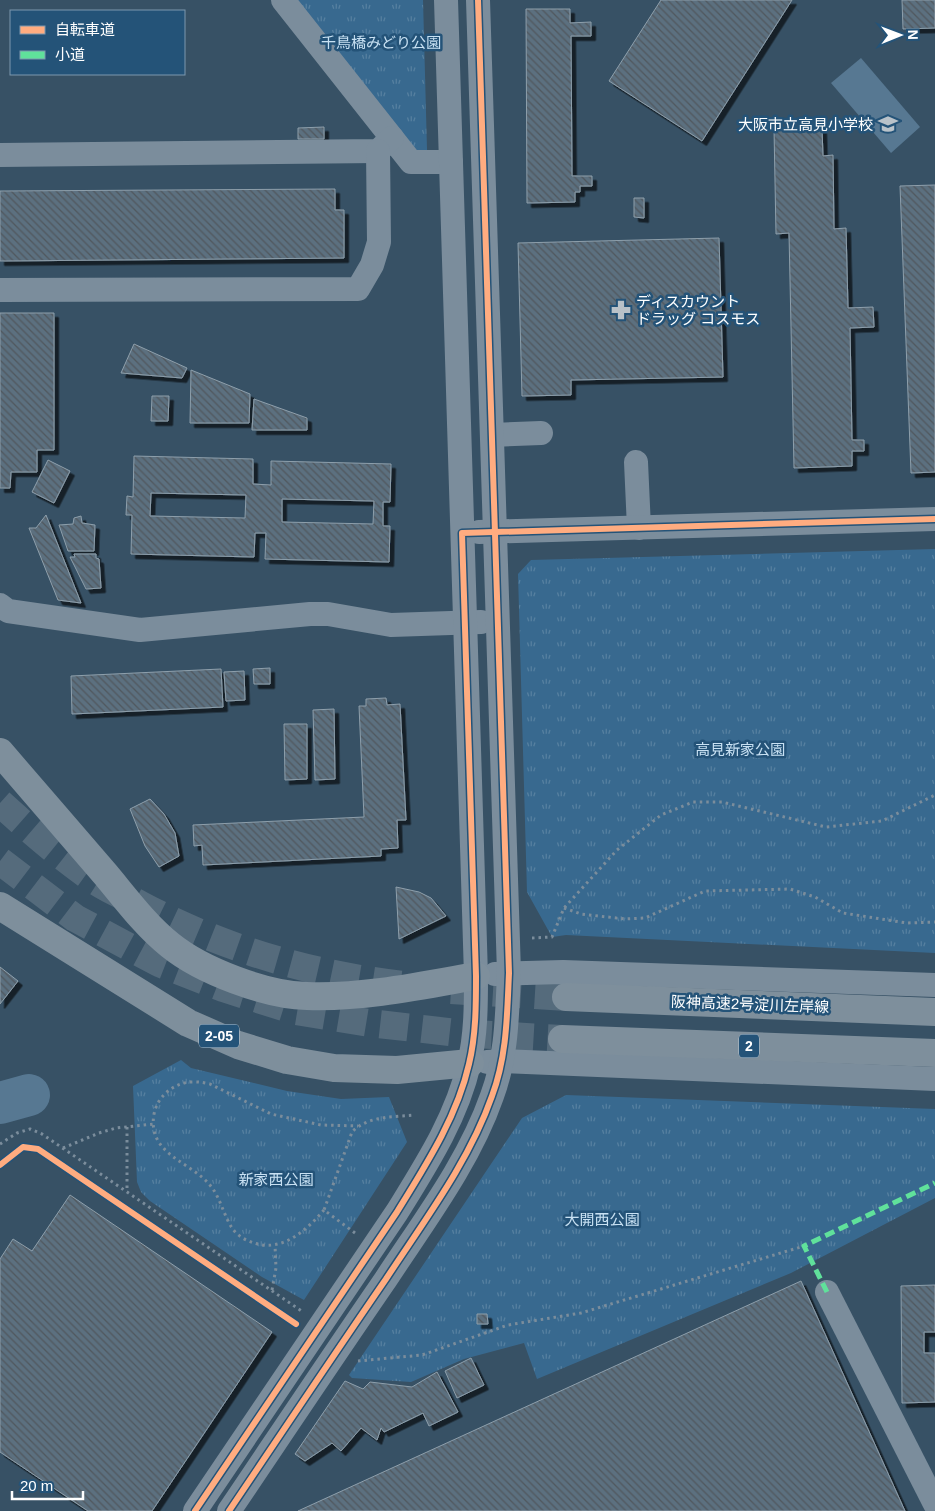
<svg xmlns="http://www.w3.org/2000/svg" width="935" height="1511" font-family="Helvetica,'Noto Sans JP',sans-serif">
	<defs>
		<pattern id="park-tufts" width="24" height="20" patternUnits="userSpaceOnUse" patternTransform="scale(1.25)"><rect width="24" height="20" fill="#38698f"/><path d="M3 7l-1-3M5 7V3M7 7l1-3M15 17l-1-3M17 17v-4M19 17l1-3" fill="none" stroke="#5680a0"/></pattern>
		<pattern id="building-back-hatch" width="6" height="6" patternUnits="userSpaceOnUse" patternTransform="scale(1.25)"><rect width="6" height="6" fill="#5b6f7f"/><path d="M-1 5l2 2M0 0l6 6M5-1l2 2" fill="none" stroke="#51585e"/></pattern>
		<filter id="shadow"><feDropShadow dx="4.5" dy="4.5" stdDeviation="0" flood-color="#0009"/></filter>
	</defs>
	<rect width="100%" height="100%" fill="#375165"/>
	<g fill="url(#park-tufts)">
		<path d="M294 0H423L427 150 415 152Z"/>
		<path d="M935 549V953L566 935 552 937 527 892 518 574 531 560Z"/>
		<path d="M181 1060 191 1068 287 1091 341 1099 389 1097 407 1142 304 1300 262 1277 150 1201 141 1192 137 1182 133 1086Z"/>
		<path d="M566 1095 935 1109V1198L791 1273 537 1379 524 1343 464 1359 411 1382 352 1378 349 1375 522 1118Z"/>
	</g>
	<path fill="#577892" d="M861 58 920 127 891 153 831 83Z"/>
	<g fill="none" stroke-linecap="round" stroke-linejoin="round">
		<path stroke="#577892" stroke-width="42" d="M0 1103 29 1095"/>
	</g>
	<g fill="url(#building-back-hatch)" stroke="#8e9fab" fill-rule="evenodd" filter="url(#shadow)">
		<path d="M661 0H792L702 141 609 81Z"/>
		<path d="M902 0H935V28L903 29Z"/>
		<path d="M526 9H570V23L591 22V36H571L572 176H592V186H580V192H575V202L527 203Z"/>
		<path d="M324 127V139H298V128Z"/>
		<path d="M774 129H822L823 156 833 155 834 229 846 228 848 308 873 307 874 327 850 328 852 440H864V451H852V466L794 468 789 233 776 234Z"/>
		<path d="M935 185V472L911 473 900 186Z"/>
		<path d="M335 189V210H344V258L0 261V191Z"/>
		<path d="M634 198H644V218L634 217Z"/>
		<path d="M719 238 723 377 571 380V395L522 396 518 243Z"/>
		<path d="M0 313H54V450H37V472H11L10 488H0Z"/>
		<path d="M134 344 187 368 182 378 121 373Z"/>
		<path d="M191 370 250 394 249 423H190Z"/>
		<path d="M152 396H169L168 421H151Z"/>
		<path d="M254 399 307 418V430H252Z"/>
		<path d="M134 456 253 459V484L271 485V461L391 464 390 502H383V526H390L389 562 265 559 266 533H255L254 557 131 554 132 515H126L127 496 133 497ZM151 493 246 495 245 518 150 516ZM282 499 374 501 373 524 282 522Z"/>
		<path d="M48 460 70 471 54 503 32 492Z"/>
		<path d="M46 515 81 603 58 600 29 528H36Z"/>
		<path d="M81 516 82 523 95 525 94 551H68L59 525 73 524 74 518Z"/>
		<path d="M74 554H96V558L99 559 101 588 86 589 70 557H75Z"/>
		<path d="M270 668V684H254L253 669Z"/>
		<path d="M221 669 223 707 72 714 71 676Z"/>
		<path d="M244 671 245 700 226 701 224 672Z"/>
		<path d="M386 698 387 705 400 704 406 820H397L398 848 381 849V856L203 865 202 845 194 846 193 825 364 817 359 706H366V699Z"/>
		<path d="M334 709 335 779 315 780 313 710Z"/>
		<path d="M284 724H307V779L285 780Z"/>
		<path d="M150 799 164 814 175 833 179 856 159 867 145 846 130 809Z"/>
		<path d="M396 887 419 892 431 898 446 916 399 939Z"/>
		<path d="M0 967 18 981 0 1004Z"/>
		<path d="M70 1195 272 1332 152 1511H88L0 1452V1259L13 1239 32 1251Z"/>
		<path d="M801 1281 905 1511H298Z"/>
		<path d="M935 1285V1332H924V1353H935V1402L902 1403 901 1286Z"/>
		<path d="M477 1314H487L488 1324H477Z"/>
		<path d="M471 1358 484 1385 457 1398 445 1371Z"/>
		<path d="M437 1372 458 1412 429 1426 423 1413 384 1432 381 1428 377 1440 361 1428 341 1451 332 1443 305 1461 295 1454 345 1381 363 1389 370 1382 412 1387Z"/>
	</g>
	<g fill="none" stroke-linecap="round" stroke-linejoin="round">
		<g stroke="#556b7c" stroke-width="28" stroke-dasharray="28 14" stroke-linecap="butt">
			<path d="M0 803C31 831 62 858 97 882 111 891 126 897 141 905 222 948 312 975 404 985"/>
			<path d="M0 861 75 918 159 963 223 988 296 1011 369 1023 458 1033 562 1039"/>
			<path d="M451 990 566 997"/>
		</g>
		<g stroke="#7b8d9c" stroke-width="3" stroke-dasharray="2.5 4" stroke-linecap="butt">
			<path d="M564 908 581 914 625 919 645 918 705 891 790 889 815 897 843 913 907 923 935 922"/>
			<path d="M532 938 552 937 564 908 617 850 661 815 693 802H722L826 827 882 821 935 795"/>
			<path d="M127 1127V1192"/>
			<path d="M0 1144 17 1133 30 1129 42 1134 303 1312"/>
			<path d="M63 1148 99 1133 116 1128 154 1124"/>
			<path d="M324 1210C305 1232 279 1255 249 1241 243 1239 236 1234 232 1228 223 1214 220 1196 209 1184 189 1161 147 1154 154 1114 156 1105 160 1098 167 1092 180 1081 194 1080 210 1084L271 1114 321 1125 358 1126"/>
			<path d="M355 1233 324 1210 352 1132C367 1116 393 1117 414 1115"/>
			<path d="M272 1290 276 1268 275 1245"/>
			<path d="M358 1361 422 1355 508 1325 581 1313 804 1246"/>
		</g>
		<g stroke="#7b8d9c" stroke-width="24">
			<path d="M283 0 411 162H451"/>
			<path d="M0 155 378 151 392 138"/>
			<path d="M0 290 358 289 372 265 379 242 378 151"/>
			<path d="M492 435 541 433"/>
			<path d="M636 462 639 528"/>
			<path d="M479 532 935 519"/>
			<path d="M0 605 8 611 140 630 310 614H328L391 625 481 622"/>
			<path d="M495 974 563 972 935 985"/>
			<path d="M487 1062 502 1061 935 1079"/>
			<path d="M827 1292 935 1504"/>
			<path d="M195 1511 397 1212C426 1165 457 1117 469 1064 476 1035 476 1005 476 976L446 0"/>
			<path d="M229 1511C281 1434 333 1356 386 1279 424 1221 469 1162 492 1096 507 1056 507 1015 509 973L478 0"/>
		</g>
		<g stroke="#7e8f9c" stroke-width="28">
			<path d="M0 752C35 793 71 834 106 875 126 899 146 926 170 945 202 971 266 995 307 996 364 998 420 986 476 976"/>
			<path d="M0 906 188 1023 238 1045 287 1060 334 1068 397 1070 470 1063"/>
			<path d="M566 997 935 1012"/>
			<path d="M562 1039 935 1053"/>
		</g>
		<path stroke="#60e19b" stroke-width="5" stroke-dasharray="10 5" stroke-linecap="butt" d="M827 1292 804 1246 935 1183"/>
		<defs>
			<g id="cycleway">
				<path d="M0 1165 23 1147 38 1149 296 1324"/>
				<path d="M195 1511 397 1212C426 1165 457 1117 469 1064 476 1035 476 1005 476 976L462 533 935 519"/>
				<path d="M229 1511C281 1434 333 1356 386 1279 424 1221 469 1162 492 1096 507 1056 507 1015 509 973L478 0"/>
			</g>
		</defs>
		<use href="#cycleway" stroke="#245378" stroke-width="9"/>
		<use href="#cycleway" stroke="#ffac80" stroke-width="6"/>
	</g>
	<defs>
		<symbol id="school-bare" viewBox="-9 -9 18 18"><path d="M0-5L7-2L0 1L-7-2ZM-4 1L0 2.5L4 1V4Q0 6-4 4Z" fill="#b9c2c9" stroke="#245378" stroke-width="2.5" paint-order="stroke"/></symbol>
		<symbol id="pharmacy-bare" viewBox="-9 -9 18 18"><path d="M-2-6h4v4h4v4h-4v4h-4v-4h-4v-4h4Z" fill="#b9c2c9" stroke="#245378" stroke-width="2.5" paint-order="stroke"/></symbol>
	</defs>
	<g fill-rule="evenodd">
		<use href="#school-bare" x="874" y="110" width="28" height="28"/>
		<use href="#pharmacy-bare" x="607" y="296" width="28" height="28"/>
	</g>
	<g text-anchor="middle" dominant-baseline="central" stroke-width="5" stroke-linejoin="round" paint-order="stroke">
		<g fill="#245378" stroke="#bdcbd6" stroke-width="1">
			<rect x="199" y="1024.5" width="40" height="23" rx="4"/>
			<rect x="739" y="1034.5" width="20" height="23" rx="4"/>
		</g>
		<g font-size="14" font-weight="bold" fill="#fff">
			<text x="219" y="1036">2-05</text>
			<text x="749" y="1046">2</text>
		</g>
		<g font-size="15" fill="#c8e1f3" stroke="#245378">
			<text x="381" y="42">千鳥橋みどり公園</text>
			<text x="740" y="749">高見新家公園</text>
			<text x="276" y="1179">新家西公園</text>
			<text x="602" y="1219">大開西公園</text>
		</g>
		<g font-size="15" fill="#fff" stroke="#245378" text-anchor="end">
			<text x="873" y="124">大阪市立高見小学校</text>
			<text x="636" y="301" text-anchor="start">ディスカウント<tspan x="636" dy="17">ドラッグ コスモス</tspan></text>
		</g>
		<g font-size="15" fill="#fff" stroke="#245378">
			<text transform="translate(750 1004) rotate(2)">阪神高速2号淀川左岸線</text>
		</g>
	</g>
	<rect x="10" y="10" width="175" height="65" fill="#245378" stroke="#7c98ae"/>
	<rect x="20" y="26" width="25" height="8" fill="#ffac80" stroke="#7c98ae"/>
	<text x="55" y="35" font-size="15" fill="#ffffff">自転車道</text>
	<rect x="20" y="51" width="25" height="8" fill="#60e19b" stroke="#7c98ae"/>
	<text x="55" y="60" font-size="15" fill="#ffffff">小道</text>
	<g transform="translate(900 35) rotate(89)" stroke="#245378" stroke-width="4" paint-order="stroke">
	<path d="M0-4L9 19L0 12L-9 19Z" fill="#ffffff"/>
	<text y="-8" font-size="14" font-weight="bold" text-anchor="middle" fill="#ffffff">N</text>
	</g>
	<path d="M12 1491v8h71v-8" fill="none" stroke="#ffffff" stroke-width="2.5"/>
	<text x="20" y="1491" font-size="15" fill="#ffffff" stroke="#245378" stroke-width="4" paint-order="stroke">20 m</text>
</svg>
